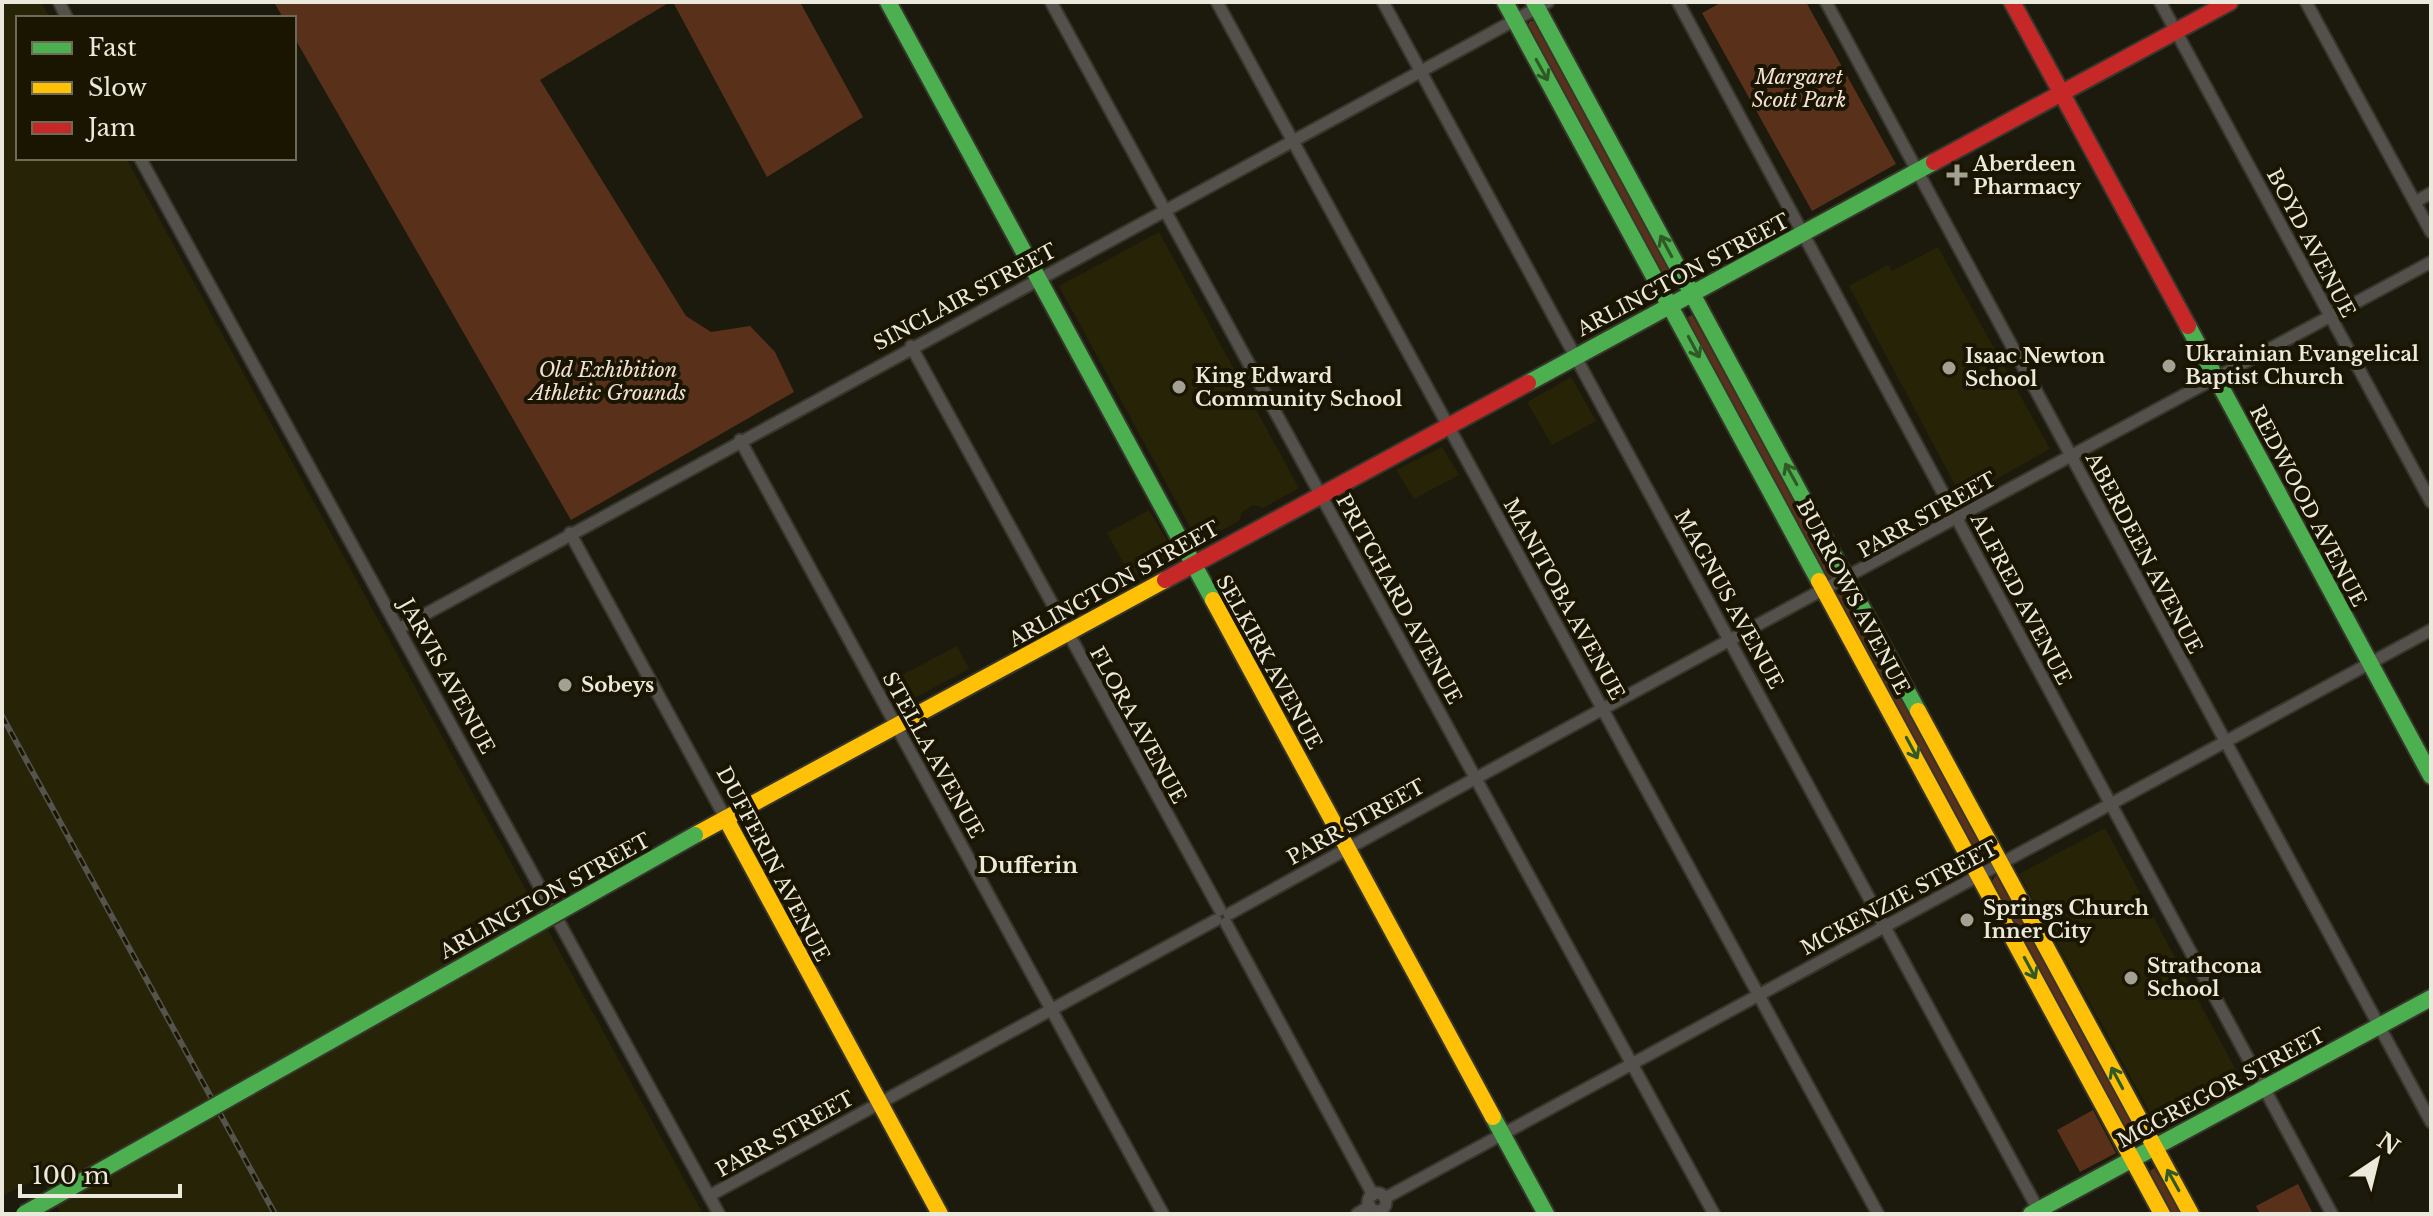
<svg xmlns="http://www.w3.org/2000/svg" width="2433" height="1216" font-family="'Libre Baskerville',serif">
	<rect width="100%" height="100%" fill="#1c1a0d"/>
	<g fill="#272306">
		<path d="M2 2H41L50 18H18V158H126L703 1214H58L60 1212 41 1177 2 1196Z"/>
		<path d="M1159 232 1299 488 1263 508 1253 505 1242 512 1239 521 1201 541 1197 540 1059 286Z"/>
		<path d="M1938 247 2050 449 1966 496H1961L1849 286 1888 265 1892 271Z"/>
		<path d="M1571 377 1596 421 1552 445 1527 402Z"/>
		<path d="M1442 447 1459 475 1414 499 1396 470Z"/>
		<path d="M1149 510 1173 551 1167 559 1132 578 1107 533Z"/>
		<path d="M957 646 969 669 905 703 893 680Z"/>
		<path d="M2105 828 2243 1083 2158 1127 2019 874Z"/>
	</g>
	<g fill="#59311b">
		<path d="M274 2H670L540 80 686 316 711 332 750 326 775 352 794 392 571 520 294 37V18H283Z"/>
		<path d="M673 2H800L863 117 767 177Z"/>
		<path d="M1722 2H1806L1896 164 1812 211 1702 13Z"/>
		<path d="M1530 21H1536L1675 283 1671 285 1657 267 1527 26Z"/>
		<path d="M1692 315 1836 574 1832 579H1826L1694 335 1688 317Z"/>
		<path d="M1840 590H1845L1991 859 1987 864 1979 861 1837 599Z"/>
		<path d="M1995 876 2001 878 2139 1138 2134 1141 2127 1135 1991 884Z"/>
		<path d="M2093 1110 2116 1153 2080 1172 2057 1130Z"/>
		<path d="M2154 1168 2182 1214H2171L2150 1171Z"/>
		<path d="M2298 1184 2312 1212 2260 1214 2256 1206Z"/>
	</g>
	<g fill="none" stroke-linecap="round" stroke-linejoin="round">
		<defs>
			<g id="street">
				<path d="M59 2 67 18"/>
				<path d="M1051 2 1714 1214"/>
				<path d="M1217 2 1878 1214"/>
				<path d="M1383 2 2040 1213"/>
				<path d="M1678 2 2332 1214"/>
				<path d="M1826 2 2431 1122"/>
				<path d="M2160 2 2431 502"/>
				<path d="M2306 2 2431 232"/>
				<path d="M140 158 719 1214"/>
				<path d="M2415 202 2431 193"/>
				<path d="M911 346 1220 910"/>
				<path d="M740 440 1163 1214"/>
				<path d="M570 533 726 819"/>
				<path d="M400 628 1548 2"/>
				<path d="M1229 914C1628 693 2030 478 2431 262"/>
				<path d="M1226 923 1373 1195"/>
				<circle cx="1377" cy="1202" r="9"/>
				<path d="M709 1196 1216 920"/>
				<path d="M1385 1198 2431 630"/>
				<path d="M1357 1214 1370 1206"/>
			</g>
			<g id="fast">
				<path d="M888 2 1213 600"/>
				<path d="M1505 2 1819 581"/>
				<path d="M1534 2 1918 711"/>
				<path d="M2188 326 2431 776"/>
				<path d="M1528 383 1934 162"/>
				<path d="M1493 1117 1546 1214"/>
				<path d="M2031 1214 2431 998"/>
			</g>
			<g id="slow">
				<path d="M1819 581 2162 1214"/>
				<path d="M1213 600 1493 1117"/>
				<path d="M1918 711 2191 1214"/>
				<path d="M726 819 940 1214"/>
				<path d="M695 835 1165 580"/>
			</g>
			<g id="jam">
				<path d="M2012 2 2188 326"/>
				<path d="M1934 162 2230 2"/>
				<path d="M1165 580 1528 383"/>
			</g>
		</defs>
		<use href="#street" stroke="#37362c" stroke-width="15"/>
		<use href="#fast" stroke="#37362c" stroke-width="20"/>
		<use href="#slow" stroke="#37362c" stroke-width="20"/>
		<use href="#jam" stroke="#37362c" stroke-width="20"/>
		<use href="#street" stroke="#54514c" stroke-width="11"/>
		<use href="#fast" stroke="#4caf50" stroke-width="16"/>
		<use href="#slow" stroke="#ffc107" stroke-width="16"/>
		<use href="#jam" stroke="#c62828" stroke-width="16"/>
		<defs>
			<path id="rail" d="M2 716 275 1214"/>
		</defs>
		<use href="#rail" stroke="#54534c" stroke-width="6"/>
		<use href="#rail" stroke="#191501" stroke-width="3" stroke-dasharray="9" stroke-linecap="butt"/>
		<defs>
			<path id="fast-bridge" d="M24 1214 695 835"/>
		</defs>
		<use href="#fast-bridge" stroke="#37362c" stroke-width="20" stroke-linecap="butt"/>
		<use href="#fast-bridge" stroke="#4caf50" stroke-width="16"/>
	</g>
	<defs><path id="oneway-shaft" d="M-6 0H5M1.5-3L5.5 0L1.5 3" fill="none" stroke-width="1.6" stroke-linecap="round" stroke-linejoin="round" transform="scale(2)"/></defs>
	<g stroke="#305a25">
		<use href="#oneway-shaft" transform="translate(1542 70) rotate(61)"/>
		<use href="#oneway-shaft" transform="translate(1666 246) rotate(-118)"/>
		<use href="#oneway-shaft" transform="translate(1694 347) rotate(62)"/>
		<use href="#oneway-shaft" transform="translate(1791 474) rotate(-119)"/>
		<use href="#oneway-shaft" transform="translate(1912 748) rotate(62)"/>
		<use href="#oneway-shaft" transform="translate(2030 968) rotate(62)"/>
		<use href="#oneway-shaft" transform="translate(2117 1078) rotate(-118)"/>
		<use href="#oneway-shaft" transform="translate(2173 1180) rotate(-119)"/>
	</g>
	<g fill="#a3a193" stroke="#191501" stroke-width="3">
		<path d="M1953 163h8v8h8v8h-8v8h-8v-8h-8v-8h8z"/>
		<circle cx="2169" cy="366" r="8"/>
		<circle cx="1949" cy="368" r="8"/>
		<circle cx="1179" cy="387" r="8"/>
		<circle cx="565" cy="685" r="8"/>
		<circle cx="1967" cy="920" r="8"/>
		<circle cx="2131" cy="978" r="8"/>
	</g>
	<g text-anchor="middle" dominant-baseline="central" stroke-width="8" stroke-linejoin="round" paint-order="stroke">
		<g font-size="20" font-style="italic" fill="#f3e0d7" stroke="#191501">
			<text x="1799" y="77">Margaret<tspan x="1799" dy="23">Scott Park</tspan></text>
			<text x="608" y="370">Old Exhibition<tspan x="608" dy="23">Athletic Grounds</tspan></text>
		</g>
		<g font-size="20" font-weight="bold" fill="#ebe9db" stroke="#191501" text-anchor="start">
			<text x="1973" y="164">Aberdeen<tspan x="1973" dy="23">Pharmacy</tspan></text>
			<text x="2185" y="354">Ukrainian Evangelical<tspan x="2185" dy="23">Baptist Church</tspan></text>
			<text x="1965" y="356">Isaac Newton<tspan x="1965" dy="23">School</tspan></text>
			<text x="1195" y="376">King Edward<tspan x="1195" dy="23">Community School</tspan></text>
			<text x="581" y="685">Sobeys</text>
			<text x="1983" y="908">Springs Church<tspan x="1983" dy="23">Inner City</tspan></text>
			<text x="2147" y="966">Strathcona<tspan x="2147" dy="23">School</tspan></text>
		</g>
		<g font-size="20" fill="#ebe9db" stroke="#191501">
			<text transform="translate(2311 243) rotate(62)">BOYD AVENUE</text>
			<text transform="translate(1683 275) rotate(-28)">ARLINGTON STREET</text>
			<text transform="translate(965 297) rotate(-28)">SINCLAIR STREET</text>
			<text transform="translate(2308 506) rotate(62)">REDWOOD AVENUE</text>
			<text transform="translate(1927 515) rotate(-29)">PARR STREET</text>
			<text transform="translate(2144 553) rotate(62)">ABERDEEN AVENUE</text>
			<text transform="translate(1114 584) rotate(-29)">ARLINGTON STREET</text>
			<text transform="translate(1853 597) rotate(62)">BURROWS AVENUE</text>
			<text transform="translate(1399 599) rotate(61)">PRITCHARD AVENUE</text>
			<text transform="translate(1564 599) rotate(61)">MANITOBA AVENUE</text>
			<text transform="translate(1729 599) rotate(61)">MAGNUS AVENUE</text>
			<text transform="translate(2021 599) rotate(62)">ALFRED AVENUE</text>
			<text transform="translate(1269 662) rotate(61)">SELKIRK AVENUE</text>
			<text transform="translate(447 676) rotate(61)">JARVIS AVENUE</text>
			<text transform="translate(1138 725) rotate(61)">FLORA AVENUE</text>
			<text transform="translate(933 755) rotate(61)">STELLA AVENUE</text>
			<text transform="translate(1356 822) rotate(-29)">PARR STREET</text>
			<text transform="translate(773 864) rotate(62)">DUFFERIN AVENUE</text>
			<text transform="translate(545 896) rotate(-29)">ARLINGTON STREET</text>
			<text transform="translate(1899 898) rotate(-28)">MCKENZIE STREET</text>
			<text transform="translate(2221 1088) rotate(-28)">MCGREGOR STREET</text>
			<text transform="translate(785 1134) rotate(-29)">PARR STREET</text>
		</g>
		<g font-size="22" font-weight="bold" fill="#ebe9db" stroke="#191501">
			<text x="1028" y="865">Dufferin</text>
		</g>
	</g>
	<rect width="2433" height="1216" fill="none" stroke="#ebe9db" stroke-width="8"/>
	<rect x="16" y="16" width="280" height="144" fill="#191501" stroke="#6d6a58" stroke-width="2"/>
	<rect x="32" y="42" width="40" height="12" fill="#4caf50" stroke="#6d6a58" stroke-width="2"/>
	<text x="88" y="56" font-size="24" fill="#ebe9db">Fast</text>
	<rect x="32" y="82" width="40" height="12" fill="#ffc107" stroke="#6d6a58" stroke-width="2"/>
	<text x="88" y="96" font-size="24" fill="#ebe9db">Slow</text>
	<rect x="32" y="122" width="40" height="12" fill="#c62828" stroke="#6d6a58" stroke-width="2"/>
	<text x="88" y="136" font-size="24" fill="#ebe9db">Jam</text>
	<g transform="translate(2377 1160) rotate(35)" stroke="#191501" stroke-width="6" paint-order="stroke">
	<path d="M0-6L14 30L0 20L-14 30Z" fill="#ebe9db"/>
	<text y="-12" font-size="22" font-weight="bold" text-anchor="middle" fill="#ebe9db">N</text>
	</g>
	<path d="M20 1184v12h160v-12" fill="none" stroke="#ebe9db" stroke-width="4"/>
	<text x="32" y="1184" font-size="24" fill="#ebe9db" stroke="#191501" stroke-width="6" paint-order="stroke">100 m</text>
</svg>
